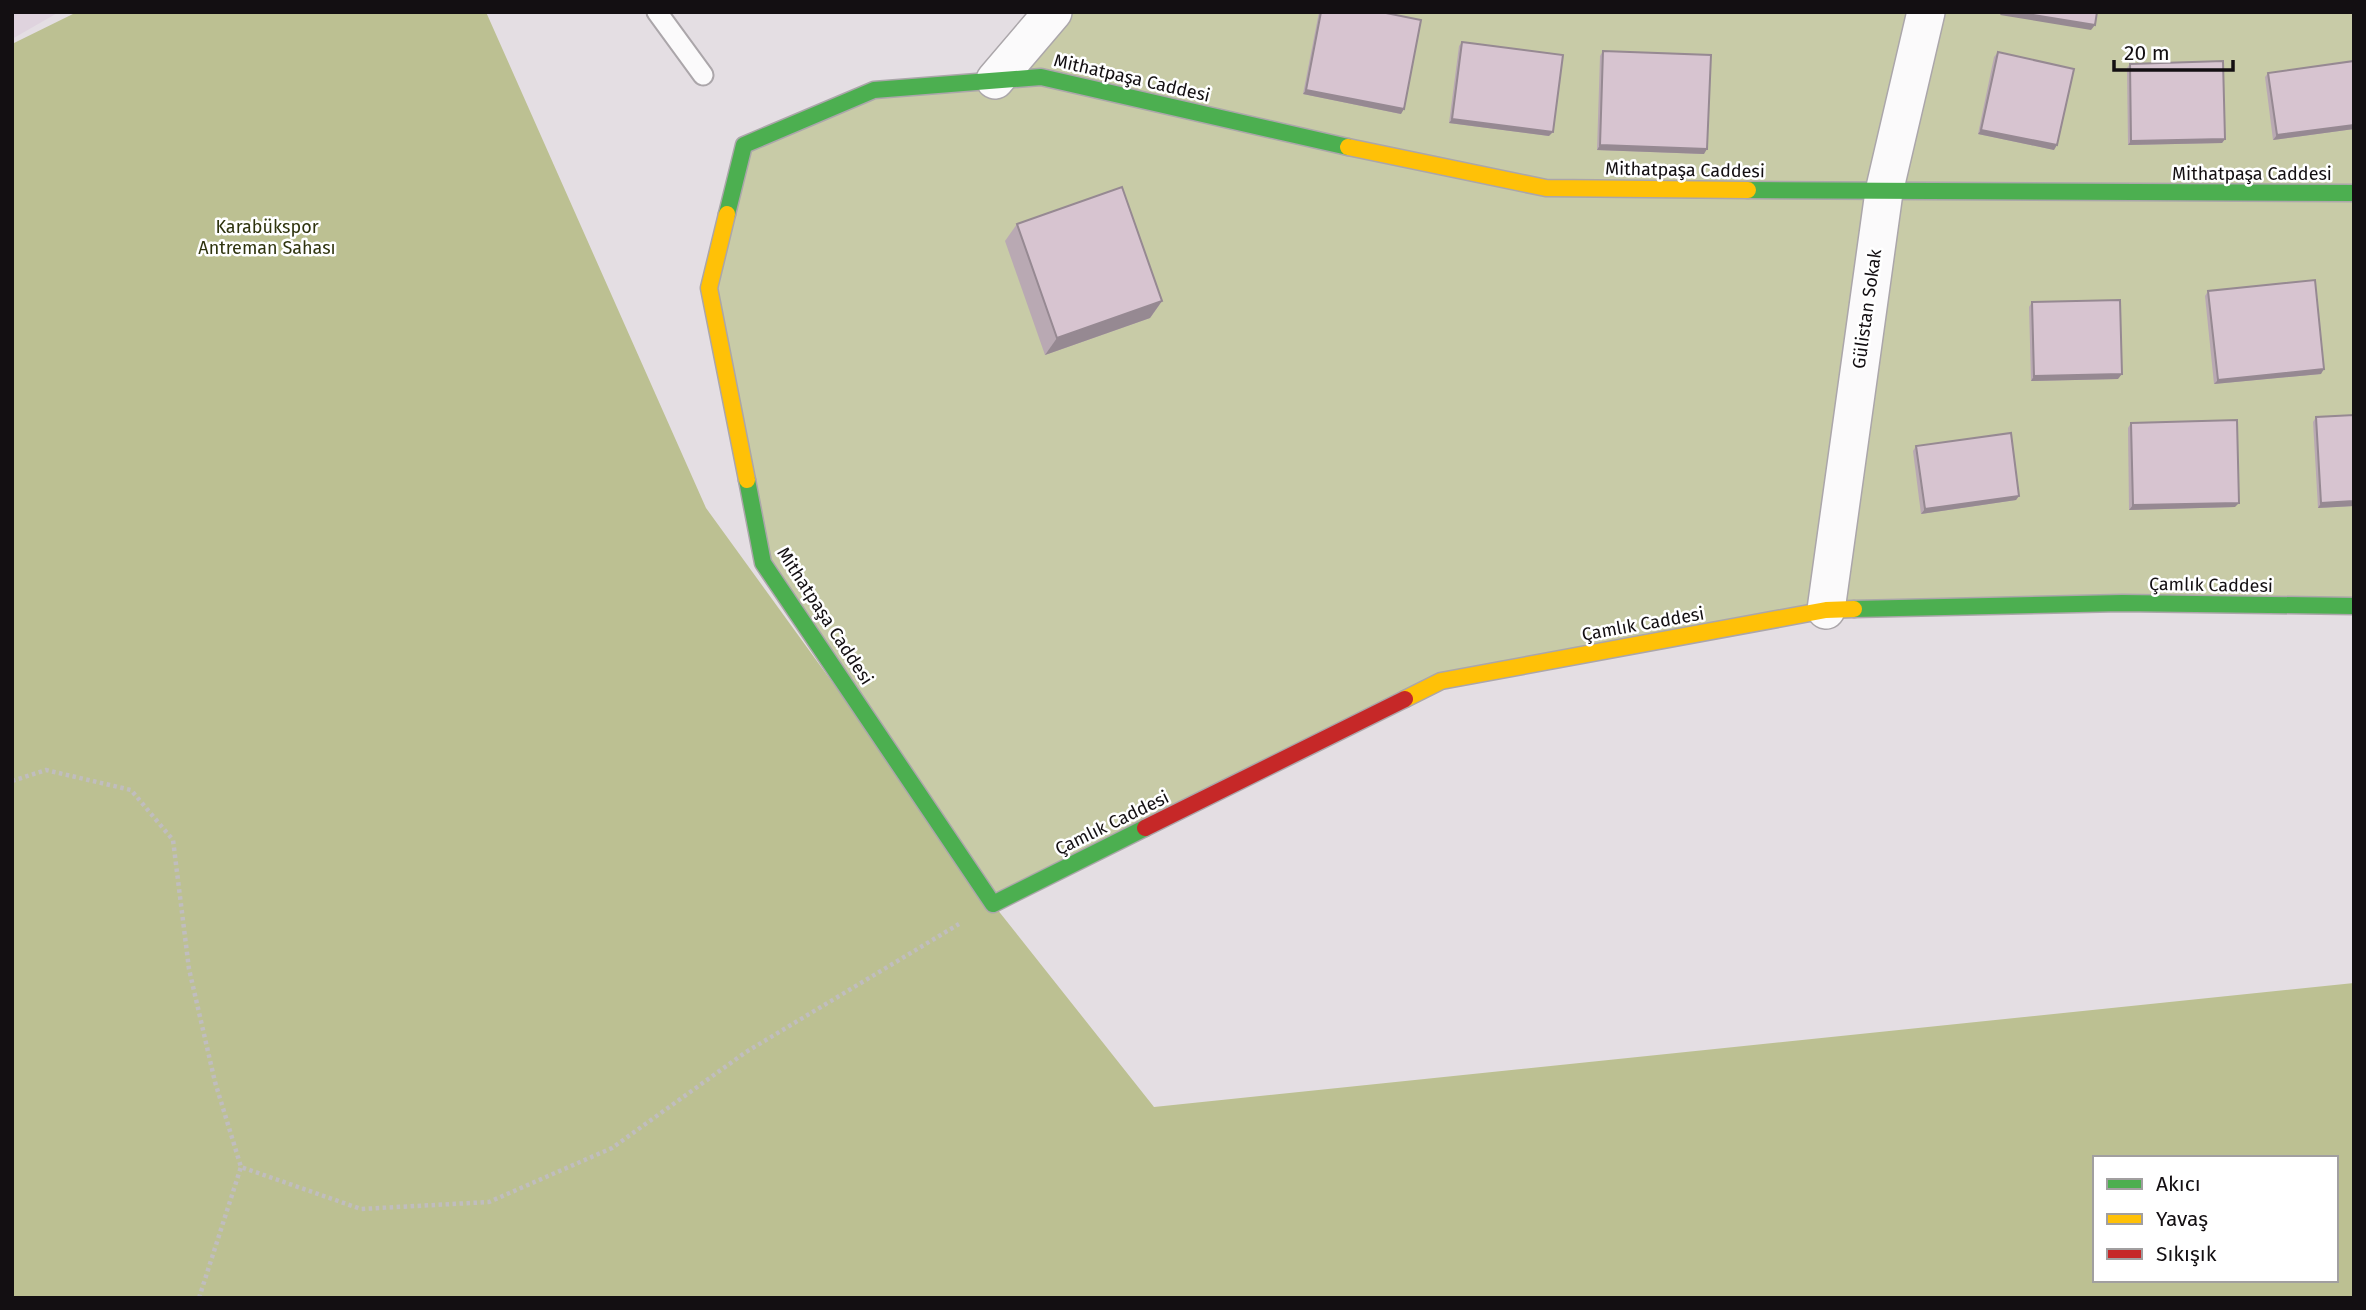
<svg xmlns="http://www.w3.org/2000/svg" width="2366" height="1310" font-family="'Fira Sans',sans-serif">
	<rect width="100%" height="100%" fill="#e4dee3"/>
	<path fill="#dfd3de" d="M12 12H59L12 39Z"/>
	<path fill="#c8cba7" d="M1051 12H2354V608L1826 610 1441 680 993 904 763 563 709 288 744 145 874 90 995 80Z"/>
	<path fill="#bcc092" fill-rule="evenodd" d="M77 12H486L706 508 993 904 1154 1107 2354 983V1298H12V44ZM2095 1158H2336V1280H2095Z"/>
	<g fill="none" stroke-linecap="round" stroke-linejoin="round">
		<defs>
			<path id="lane" d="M657 12 703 75"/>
			<g id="street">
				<path d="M995 80 1053 12"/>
				<path d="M1826 610 1884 192 1926 12"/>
			</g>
			<g id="fast">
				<path d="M1748 190 2354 193"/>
				<path d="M727 214 744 145 874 90 1041 77 1348 147"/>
				<path d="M747 480 763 563 993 904 1145 828"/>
				<path d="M1854 609 2122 603 2354 606"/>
			</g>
			<g id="slow">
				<path d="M1348 147 1546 188 1748 190"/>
				<path d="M727 214 709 288 747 480"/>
				<path d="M1405 699 1441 681 1826 610 1854 609"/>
			</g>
			<path id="jam" d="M1145 828 1405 699"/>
		</defs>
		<use href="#lane" stroke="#aba6aa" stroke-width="23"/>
		<use href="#street" stroke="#aba6aa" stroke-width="40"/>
		<use href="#fast" stroke="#aba6aa" stroke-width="19"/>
		<use href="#slow" stroke="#aba6aa" stroke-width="19"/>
		<use href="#jam" stroke="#aba6aa" stroke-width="19"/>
		<g stroke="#c0bdbf" stroke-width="4.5" stroke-dasharray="3.5 3.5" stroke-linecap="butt">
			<path d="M12 781 46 770 131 790 173 840 189 969 215 1082 241 1167 361 1209 489 1202 612 1148 746 1052 959 924"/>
			<path d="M199 1298 241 1167"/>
		</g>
		<use href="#lane" stroke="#fbfafb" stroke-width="19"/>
		<use href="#street" stroke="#fbfafb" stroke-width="37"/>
		<use href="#fast" stroke="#4caf50" stroke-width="16"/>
		<use href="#slow" stroke="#ffc107" stroke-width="16"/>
		<use href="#jam" stroke="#c62828" stroke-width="16"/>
	</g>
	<g fill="#b9a9b3">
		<path d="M1319 12H1381L1401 114 1303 94Z"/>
		<path d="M1462 42 1549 136 1449 123 1459 46Z"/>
		<path d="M1603 51 1704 154 1597 150 1600 56Z"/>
		<path d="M1998 52 2054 150 1978 134 1994 57Z"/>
		<path d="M2354 61V129L2273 140 2265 77 2268 73Z"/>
		<path d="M2130 64 2225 139 2222 143 2128 145 2127 68Z"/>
		<path d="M1017 224 1162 301 1150 318 1045 355 1005 241Z"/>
		<path d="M2208 291 2321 374 2214 384 2205 296Z"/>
		<path d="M2032 302 2118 379 2031 381 2029 307Z"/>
		<path d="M2354 415V506L2318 508 2313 422 2316 417Z"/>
		<path d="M2131 423 2235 507 2129 510 2128 428Z"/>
		<path d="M1916 446 2019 496 2016 500 1921 514 1913 451Z"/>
	</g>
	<g fill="#968992">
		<path d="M2002 12H2015L2095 25 2091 30 2000 15Z"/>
		<path d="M1306 90 1404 109 1401 114 1303 94Z"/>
		<path d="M1452 119 1553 132 1549 136 1449 123Z"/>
		<path d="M2354 125V129L2273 140 2277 135Z"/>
		<path d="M1981 130 2057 145 2054 150 1978 134Z"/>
		<path d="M2225 139 2222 143 2128 145 2131 141Z"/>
		<path d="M1600 145 1707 149 1704 154 1597 150Z"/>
		<path d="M1162 301 1150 318 1045 355 1057 338Z"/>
		<path d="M2324 369 2321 374 2214 384 2218 380Z"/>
		<path d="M2122 374 2118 379 2031 381 2034 376Z"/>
		<path d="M2019 496 2016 500 1921 514 1925 509Z"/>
		<path d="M2354 501V506L2318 508 2321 503Z"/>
		<path d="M2239 503 2235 507 2129 510 2133 505Z"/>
	</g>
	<g fill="#d7c4d0" stroke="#968992" stroke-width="2">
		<path d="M1321 12H1381L1421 20 1404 109 1306 90Z"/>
		<path d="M2015 12H2097L2095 25Z"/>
		<path d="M1462 42 1563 55 1553 132 1452 119Z"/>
		<path d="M1603 51 1711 55 1707 149 1600 145Z"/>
		<path d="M1998 52 2074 69 2057 145 1981 130Z"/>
		<path d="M2223 61 2225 139 2131 141 2130 64Z"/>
		<path d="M2354 61V125L2277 135 2268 73Z"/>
		<path d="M1122 187 1162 301 1057 338 1017 224Z"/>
		<path d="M2315 280 2324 369 2218 380 2208 291Z"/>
		<path d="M2120 300 2122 374 2034 376 2032 302Z"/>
		<path d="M2354 415V501L2321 503 2316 417Z"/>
		<path d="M2237 420 2239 503 2133 505 2131 423Z"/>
		<path d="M2011 433 2019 496 1925 509 1916 446Z"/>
	</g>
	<g text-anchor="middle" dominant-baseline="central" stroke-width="5" stroke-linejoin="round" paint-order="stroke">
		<g font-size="18" fill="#130f12" stroke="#fff">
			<text transform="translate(1132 78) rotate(13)">Mithatpaşa Caddesi</text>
			<text transform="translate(1685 170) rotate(1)">Mithatpaşa Caddesi</text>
			<text x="2252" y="174">Mithatpaşa Caddesi</text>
			<text transform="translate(1867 309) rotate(-82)">Gülistan Sokak</text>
			<text transform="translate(2211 585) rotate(1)">Çamlık Caddesi</text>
			<text transform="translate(825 616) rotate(57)">Mithatpaşa Caddesi</text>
			<text transform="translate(1643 624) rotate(-10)">Çamlık Caddesi</text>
			<text transform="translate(1112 823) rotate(-26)">Çamlık Caddesi</text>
		</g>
		<g font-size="18" fill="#2f340e" stroke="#fff">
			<text x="267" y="227">Karabükspor<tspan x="267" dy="21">Antreman Sahası</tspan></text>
		</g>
	</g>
	<rect width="2366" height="1310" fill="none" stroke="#130f12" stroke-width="28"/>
	<rect x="2093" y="1156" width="245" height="126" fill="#ffffff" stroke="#a19fa0" stroke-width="2"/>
	<rect x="2107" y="1179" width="35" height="10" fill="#4caf50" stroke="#a19fa0" stroke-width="2"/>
	<text x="2156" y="1191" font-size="21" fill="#130f12">Akıcı</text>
	<rect x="2107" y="1214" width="35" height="10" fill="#ffc107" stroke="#a19fa0" stroke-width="2"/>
	<text x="2156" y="1226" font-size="21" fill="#130f12">Yavaş</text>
	<rect x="2107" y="1249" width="35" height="10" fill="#c62828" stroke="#a19fa0" stroke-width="2"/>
	<text x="2156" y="1261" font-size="21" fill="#130f12">Sıkışık</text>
	<path d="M2114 60v10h119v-10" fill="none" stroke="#130f12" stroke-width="3.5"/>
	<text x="2124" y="60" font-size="21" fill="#130f12" stroke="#ffffff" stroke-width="5" paint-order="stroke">20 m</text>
</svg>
